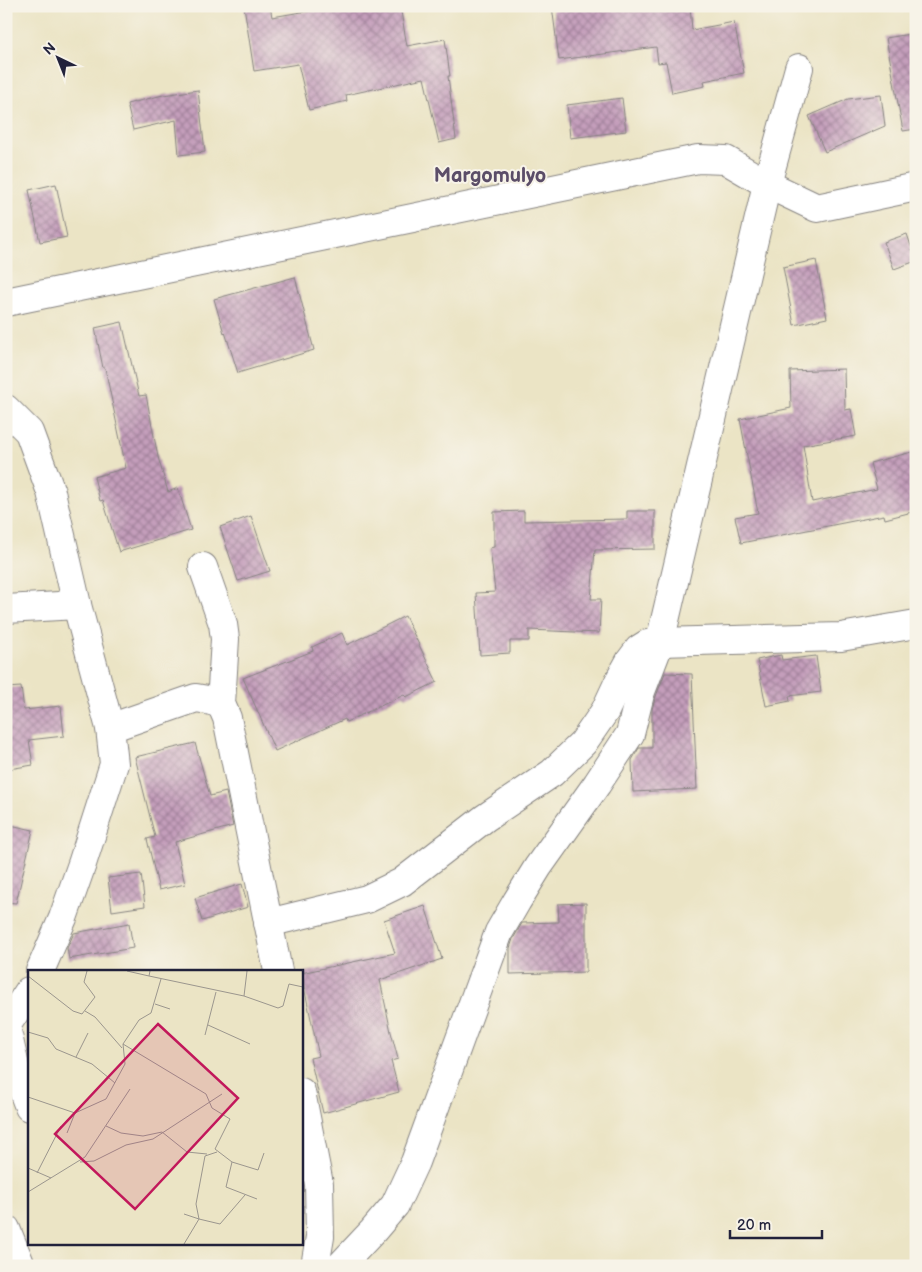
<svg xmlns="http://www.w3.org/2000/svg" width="922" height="1272" font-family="'Balsamiq Sans',sans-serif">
	<defs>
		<pattern id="building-cross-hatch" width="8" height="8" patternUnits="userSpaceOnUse" patternTransform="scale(1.25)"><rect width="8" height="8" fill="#c49ebb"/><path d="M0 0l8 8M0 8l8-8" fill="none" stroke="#9f8099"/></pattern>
	</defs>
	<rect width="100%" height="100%" fill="#f7f3e8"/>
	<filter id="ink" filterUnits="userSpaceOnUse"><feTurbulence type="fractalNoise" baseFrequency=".02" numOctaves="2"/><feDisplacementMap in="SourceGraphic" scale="10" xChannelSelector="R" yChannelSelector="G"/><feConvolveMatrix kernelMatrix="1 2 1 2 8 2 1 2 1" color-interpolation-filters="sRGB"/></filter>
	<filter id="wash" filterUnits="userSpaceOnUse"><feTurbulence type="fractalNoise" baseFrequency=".0096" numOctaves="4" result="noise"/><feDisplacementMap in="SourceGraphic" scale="20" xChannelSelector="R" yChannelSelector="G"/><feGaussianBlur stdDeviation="1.12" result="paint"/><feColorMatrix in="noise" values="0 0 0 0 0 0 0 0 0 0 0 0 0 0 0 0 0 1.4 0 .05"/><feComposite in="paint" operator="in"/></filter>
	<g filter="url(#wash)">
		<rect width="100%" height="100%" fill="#ebe4c5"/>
		<g id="blocks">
			<g fill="url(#building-cross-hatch)">
				<path d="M244 6H270L272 17 337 6H400L407 46 445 39 450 76H448L456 139 439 143 424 78 346 95 347 101 309 110 298 64 254 71Z"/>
				<path d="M552 6H690L692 30 734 22 744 73 704 81 705 86 672 93 666 62 658 63 656 47 559 60Z"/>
				<path d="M916 33V129L903 131 886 38Z"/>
				<path d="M198 90 205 152 179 155 176 120 133 130 127 104 163 95Z"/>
				<path d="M881 95 885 126 825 152 809 116 848 99Z"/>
				<path d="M622 98 626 131 570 138 567 105Z"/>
				<path d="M56 184 67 237 40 242 29 190Z"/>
				<path d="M907 234 916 261 894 269 884 242Z"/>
				<path d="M816 260 827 318 794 325 783 267Z"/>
				<path d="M295 277 314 350 238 373 225 332 224 333 214 299Z"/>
				<path d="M122 322 139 396 146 395 158 457 168 492 178 488 191 530 119 552 103 500 100 501 94 477 126 468 105 368H103L95 328Z"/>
				<path d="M844 369 845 410 851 409 856 436 803 445 812 502 877 489 870 463 912 452 916 468V511L885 519 884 515 741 543 735 517 758 513 740 419 791 408 790 371Z"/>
				<path d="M524 511V521L627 519V511H655V549L595 550 591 599H601L599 633 529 630V641H510V653L480 655 476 593 495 592 490 548 494 547V512Z"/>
				<path d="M251 516 270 571 238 581 220 527Z"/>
				<path d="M405 616 437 682 406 697 404 695 346 722 345 719 275 751 243 678 313 651 312 647 342 633 347 645Z"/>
				<path d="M781 655 782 660 816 656 821 692 789 696 790 701 766 706 757 660Z"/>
				<path d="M665 673 692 674 697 789 633 792 632 760 639 748H652V709L655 699Z"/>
				<path d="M21 687 24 710 61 706 64 736 29 740 33 765 9 769 6 755V688Z"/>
				<path d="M195 743 210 796 226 792 233 826 175 842 185 884 159 890 147 839 155 837 135 757Z"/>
				<path d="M6 824 33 830 16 903 6 902Z"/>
				<path d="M141 874 145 906 112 911 108 878Z"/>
				<path d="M242 884 248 907 202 921 195 898Z"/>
				<path d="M586 903V972L510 974V948L513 939 522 923 559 922 558 904Z"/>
				<path d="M425 906 442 959 380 980 391 1032 398 1059 391 1061 399 1092 323 1113 310 1058 319 1056 301 973 395 953 384 920Z"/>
				<path d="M129 923 133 948 69 959 67 948 74 933Z"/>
			</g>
		</g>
	</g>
	<g filter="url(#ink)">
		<use href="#blocks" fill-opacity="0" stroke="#868380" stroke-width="1"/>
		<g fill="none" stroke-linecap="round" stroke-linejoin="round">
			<defs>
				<g id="minor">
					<path d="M6 302 698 159 726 160 767 184 817 208 916 187"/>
					<path d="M6 409 29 432 51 492 77 605 110 728 114 764 82 864 63 918 40 971"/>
					<path d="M203 567 223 624 225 639 221 704 227 718 278 971"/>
					<path d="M6 609 77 605"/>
					<path d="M110 728 196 698 208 700 221 704"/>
					<path d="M268 923 367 899 402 882 485 818 552 773 583 743 605 711 619 681 630 661 639 649 647 644 660 642 841 637 916 624"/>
					<path d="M6 1026 29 991"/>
					<path d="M6 1027 17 1075 29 1107"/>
					<path d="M301 1092 319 1184 320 1237 315 1266"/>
					<path d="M6 1229 21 1266"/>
					<path d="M340 1266 373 1231 395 1205 415 1162 499 932 517 901 538 867 597 784 630 734 640 694 660 642 767 184 799 68"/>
				</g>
			</defs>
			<use href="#minor" stroke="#868380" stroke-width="30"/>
			<use href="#minor" stroke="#fff" stroke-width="28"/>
		</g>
	</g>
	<g text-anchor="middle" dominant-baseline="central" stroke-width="4" stroke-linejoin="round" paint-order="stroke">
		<g font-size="20" font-weight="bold" fill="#5b4d68" stroke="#f7f3e8">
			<text x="490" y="176">Margomulyo</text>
		</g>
	</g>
	<g transform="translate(28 970)">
		<rect width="275" height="275" fill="#ebe4c5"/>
		<path fill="none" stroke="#9b968e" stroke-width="1" d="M99 1 121 6M122 1 121 6 216 26 250 38 255 36 261 14 275 17M0 6 45 41 54 44 67 27 56 12 59 1M216 26 219 1M127 34 142 39M57 41 67 47 94 78M180 55 222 74M0 62 20 68 28 79 64 94 87 113M177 65 188 22M95 74 178 124 184 138 202 149 187 179 204 192 198 217 229 229M48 87 60 63M0 127 47 143 78 129 97 94 95 74 111 50 123 43 133 9M78 156 93 163 115 166 134 162 159 182 179 184M39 163 47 143M52 192 66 191 98 175 125 169 194 124M204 192 230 200 236 183M0 198 23 208M9 203 33 156M0 222 57 187 102 119M156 244 171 249M171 249 168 234 177 186 189 182M156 274 171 249 192 254 217 225"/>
		<path fill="#c2185b" fill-opacity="0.15" stroke="#c2185b" stroke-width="2.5" d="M130 54 210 128 107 239 27 164Z"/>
		<rect width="275" height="275" fill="none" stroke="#22223b" stroke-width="2.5"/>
	</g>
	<rect width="922" height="1272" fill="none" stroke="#f7f3e8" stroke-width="25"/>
	<g transform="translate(58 58) rotate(317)" stroke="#f7f3e8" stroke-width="4" paint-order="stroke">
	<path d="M0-4L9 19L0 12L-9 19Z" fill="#22223b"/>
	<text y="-8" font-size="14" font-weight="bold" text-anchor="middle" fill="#22223b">N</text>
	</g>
	<path d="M730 1230v8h92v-8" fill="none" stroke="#22223b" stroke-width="2.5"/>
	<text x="737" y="1230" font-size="15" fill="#22223b" stroke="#f7f3e8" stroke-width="4" paint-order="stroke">20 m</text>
</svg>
